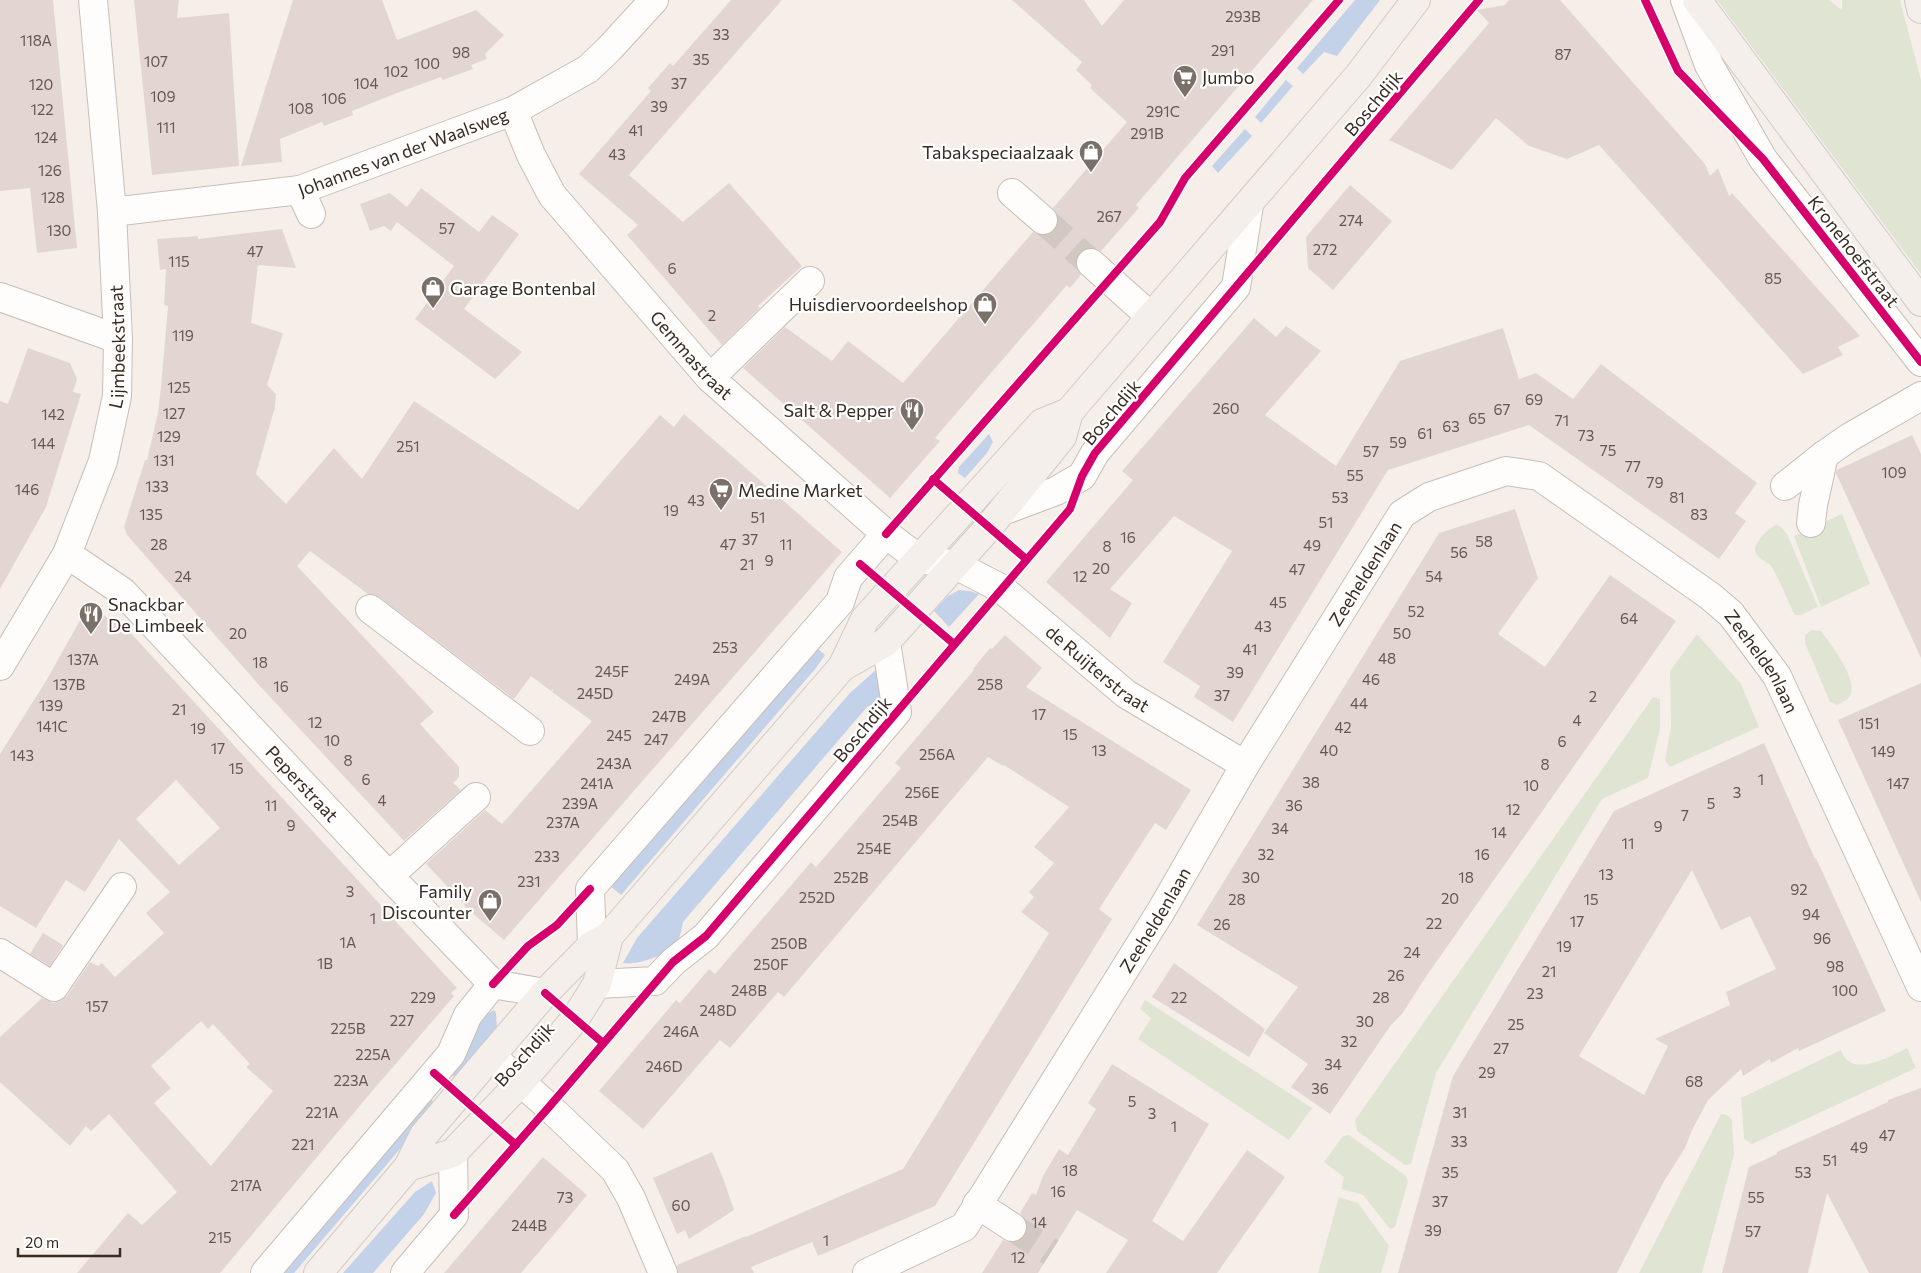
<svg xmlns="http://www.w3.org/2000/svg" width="1921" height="1273" font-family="Commissioner,sans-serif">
	<rect width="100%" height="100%" fill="#f6efe9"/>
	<g fill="#e0e5d3">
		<path d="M1717 0H1829L1842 10V0H1900L1921 80V274Z"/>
		<path d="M1842 514 1870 584 1821 607 1794 536Z"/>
		<path d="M1776 525 1781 527 1787 534 1818 607 1801 615H1796L1793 612C1786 597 1780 580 1771 566 1767 560 1757 560 1755 551 1754 542 1769 528 1776 525Z"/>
		<path d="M1812 630 1821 631C1831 644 1859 681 1850 696 1848 700 1841 703 1837 705L1830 702 1805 643V635Z"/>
		<path d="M1697 634 1741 684 1759 727 1670 767 1665 760 1671 727 1670 671Z"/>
		<path d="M1653 697 1660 699V729L1648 778 1602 799 1436 1073 1411 1164 1405 1165 1357 1131 1355 1120Z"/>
		<path d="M1145 1000 1312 1108 1289 1140 1138 1039 1151 1018 1140 1009Z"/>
		<path d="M1907 1048 1916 1068 1752 1144 1744 1139 1741 1098 1841 1050C1851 1080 1890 1056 1907 1048Z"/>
		<path d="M1721 1114 1727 1115 1732 1120 1734 1155 1702 1273H1639Z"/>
		<path d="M1349 1135 1406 1176 1408 1182 1395 1227 1390 1229 1363 1195 1341 1189 1344 1177 1324 1162 1343 1136Z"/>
		<path d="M1339 1197 1358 1203 1389 1246 1381 1273H1318Z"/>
	</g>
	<g fill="#c3d2e9">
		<path d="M1355 0H1380L1337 56 1324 52 1303 74 1297 68Z"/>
		<path d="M1286 80 1293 86 1261 123 1255 117Z"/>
		<path d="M1245 129 1252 136 1218 173 1212 166Z"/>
		<path d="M989 434 993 442 987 453 965 478 958 473 959 467Z"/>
		<path d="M959 590 970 591 979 594 949 627 934 611 948 596Z"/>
		<path d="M817 648 825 655 816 668 621 895 610 886Z"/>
		<path d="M878 668 883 699 867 707 683 922C682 927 681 933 679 938 671 955 640 965 623 963L637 938 850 693Z"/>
		<path d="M494 1010 496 1013 497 1027 454 1077 448 1070 482 1017Z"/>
		<path d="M427 1096 434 1102 412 1135 294 1273H277Z"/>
		<path d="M432 1181 436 1193 424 1214 373 1273H343L415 1192Z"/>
	</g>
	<g fill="#e3d6d2" fill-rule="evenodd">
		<path d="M0 0H53L77 248 37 253 30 188 0 191Z"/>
		<path d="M134 0H179L177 18 229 13 239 166 152 175Z"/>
		<path d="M293 0H382L397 40 476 10 504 35 485 54 487 59 471 65 473 69 443 80 441 77 397 93 352 111 353 115 324 126 322 122 280 139 282 162 241 166Z"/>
		<path d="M731 0H782L629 175 683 222 729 183 802 266 758 306 760 308 722 345 627 235 638 225 579 174 651 91 648 88 670 63 673 66Z"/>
		<path d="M1012 0H1084L1102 26 1124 0H1313L1136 205 1139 208 1101 251 1095 248H1087L1079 253 1076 259V267L1081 275 1070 288 1067 285 935 438 940 441 890 498 743 368 785 327 832 361 848 341 903 383 1033 232 1040 235H1048L1055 230 1058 223V215L1053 208 1127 122 1090 88 1092 85 1076 70 1082 62Z"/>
		<path d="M1509 0H1560L1705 164 1710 176 1718 168 1729 196 1732 193 1860 336 1838 347 1843 355 1803 374 1599 145 1567 159 1529 146 1496 118 1452 170 1389 140 1489 23 1477 10 1505 5Z"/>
		<path d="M1350 185 1392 221 1333 290 1308 268 1306 237Z"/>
		<path d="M421 188 479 232 492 215 519 234 464 309 522 352 495 379 415 319 454 266 397 222 391 231 384 226 370 231 360 204 390 193 407 207Z"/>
		<path d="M282 229 296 268 258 265 251 323 283 333 267 385 276 394 275 407 256 474 286 504 334 448 362 479 414 401 578 510 660 415 674 427 684 414 842 552 504 940 464 906 465 905 426 864 485 810 502 824 592 721 552 692 554 688 551 691 531 676 514 699 379 597 372 594H368L310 551 297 566 434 712 420 724 459 767V777L453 783 461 790 404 841 258 684 127 535 124 527 145 460H147L158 413 161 387 168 306 164 305 166 269 160 270 157 239 198 236V239Z"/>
		<path d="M1254 318 1276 337 1286 326 1321 351 1265 415 1336 466 1400 361 1503 328 1519 379 1536 373 1573 399 1601 364 1757 483 1735 513 1746 521 1719 559 1529 425 1388 470 1233 722 1194 697 1200 686 1163 662 1232 551 1174 516 1110 589 1132 603 1110 638 1046 582 1133 480 1122 471Z"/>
		<path d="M28 348 70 363 77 379 73 392 81 394 46 507 0 589V401L8 404Z"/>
		<path d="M1912 435 1921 454V658L1836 473 1837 470Z"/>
		<path d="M1515 509 1538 578 1498 634 1545 667 1610 575 1676 621 1425 978 1402 1014 1391 1025 1330 1114 1291 1087 1308 1064 1264 1033 1298 987 1197 925 1439 533Z"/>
		<path d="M88 606 127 629 457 988 451 993 454 996 368 1096 220 1273H77L128 1213 142 1225 177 1192 109 1114 91 1131 86 1126 70 1146 0 1082V1037L42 998 53 1003 61 1001 67 996 90 962 98 966 102 963 115 977 164 933 146 913 170 892 119 839 85 892 66 880 36 928 0 906V754L46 681ZM176 780 220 828 179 865 136 819ZM201 1021 208 1029 213 1024 250 1064 246 1067 273 1091 211 1166 154 1103 171 1088 151 1066Z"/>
		<path d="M1005 635 1042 668 1026 687 1191 790 1166 830 1155 823 1099 909 1112 919 935 1206 818 1256 812 1242 751 1267 754 1273H678L677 1265 746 1236V1237L903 1169 1049 933 1021 912 1034 897 1029 892 1054 863 1034 847 1069 807 1004 765 1003 766 988 757 784 997 778 992 730 1048 720 1040 643 1129 599 1091 676 1000 680 1003 709 969 715 974 811 862 816 867 901 768 895 763 974 670 973 669 990 648 992 649Z"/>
		<path d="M1921 683V902L1838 720Z"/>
		<path d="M1764 743 1815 859 1816 858 1886 1011 1799 1051 1798 1048 1771 1063 1770 1059 1743 1076 1741 1069 1708 1100 1692 1130 1685 1148 1664 1181 1617 1273H1398L1453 1076 1614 811ZM1692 870 1721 930 1750 916 1776 969 1726 992 1730 1005 1655 1039 1668 1046 1644 1095 1579 1056Z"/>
		<path d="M43 933 63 945 50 966 30 954Z"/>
		<path d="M1174 963 1265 1029 1249 1057 1152 997Z"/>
		<path d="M1112 1064 1209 1124 1152 1221 1183 1241 1247 1150 1285 1177 1217 1273H1106L1128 1240 1077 1210 1038 1273H982L1003 1240 1011 1243 1019 1241 1025 1235 1028 1228 1026 1220 1020 1213 1032 1193 1036 1195 1043 1176 1059 1149 1068 1155 1096 1109 1088 1103Z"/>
		<path d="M1921 1088V1273H1869L1827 1193 1808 1273H1722L1749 1167 1777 1154V1152L1888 1102V1100Z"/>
		<path d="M712 1152 723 1178 734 1210 689 1239 685 1230 677 1234 653 1178Z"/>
		<path d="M543 1157 587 1195 573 1212 521 1273H444Z"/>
	</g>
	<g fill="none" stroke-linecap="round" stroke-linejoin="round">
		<g stroke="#d0c8c1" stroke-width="28" stroke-dasharray="28 14" stroke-linecap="butt">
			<path d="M1043 220 1091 263"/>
			<path d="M1012 1227 1051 1252"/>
		</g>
		<defs>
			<g id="minor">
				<path d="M1685 0 1709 65 1763 159 1921 362"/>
				<path id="s1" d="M513 111 531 155 552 195 710 378 886 534 919 559 956 565 1002 589 1126 694 1245 765"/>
				<path d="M300 190 311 214"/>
				<path d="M1012 193 1043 220"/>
				<path id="s2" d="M112 212 300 190 513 111 588 69 609 49 654 0"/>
				<path d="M1091 263 1150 316"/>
				<path d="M0 297 118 339"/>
				<path d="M710 378 810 281"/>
				<path d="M1785 486 1824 455 1850 437 1921 396"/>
				<path d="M1005 510 1056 491 1082 476 1095 453 1236 287 1249 205"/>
				<path d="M1811 523 1813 505 1824 455"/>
				<path id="s3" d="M67 554 123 592 389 876 493 984 545 993"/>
				<path d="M370 609 530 731"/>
				<path id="s4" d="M0 666 67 554 103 461 117 396 118 339 112 212 93 0"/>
				<path d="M389 876 476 797"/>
				<path d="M592 945 590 889 840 602 848 578 886 534"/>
				<path d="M0 953 54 987 122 887"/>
				<path d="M597 984 655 981 673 962 706 936 897 712 886 642"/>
				<path d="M491 1056 549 1107 615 1170 631 1198 663 1273"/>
				<path d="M977 1204 1012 1227"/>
				<path d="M265 1273 451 1054 468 1015 493 984"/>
				<path d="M405 1273 454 1215 453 1153"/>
				<path id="s5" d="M867 1273 964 1227 1161 911 1245 765 1402 514 1429 497 1506 471 1539 476 1710 596 1731 614 1777 676 1921 987"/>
			</g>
			<g id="major">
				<path d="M1697 0 1921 302"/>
				<path d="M1919 0 1921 9"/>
				<path d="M842 667 886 642 989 527 1062 437 1069 412 1359 75 1416 0"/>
				<path d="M408 1167 453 1153 521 1082 575 1019 597 984 609 936"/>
				<path d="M318 1273 408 1167 424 1135 491 1056 545 993 592 945 609 936 842 667 865 619 1042 423 1069 412"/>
			</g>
		</defs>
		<use href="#minor" stroke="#c7beb7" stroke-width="30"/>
		<use href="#major" stroke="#d0cbc7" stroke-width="30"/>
		<use href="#minor" stroke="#fefdfc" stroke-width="28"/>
		<use href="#major" stroke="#f4efea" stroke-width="28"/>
		<defs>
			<g id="cycleway">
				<path d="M1645 0 1678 71 1763 159 1921 362"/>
				<path d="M933 479 1026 559"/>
				<path d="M886 534 1160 222 1185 178 1339 0"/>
				<path d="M860 564 954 644"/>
				<path d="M493 984 528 946 557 925 590 889"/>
				<path d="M545 993 603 1043"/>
				<path d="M434 1073 516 1145"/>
				<path d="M454 1215 549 1107 673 962 706 936 1070 509 1082 476 1095 453 1479 0"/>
			</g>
		</defs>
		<use href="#cycleway" stroke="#fff" stroke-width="11"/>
		<use href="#cycleway" stroke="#d6006c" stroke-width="8"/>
	</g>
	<defs>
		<symbol id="supermarket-pin" viewBox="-11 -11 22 30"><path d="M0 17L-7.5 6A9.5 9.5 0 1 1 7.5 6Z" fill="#7a7068" stroke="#fff"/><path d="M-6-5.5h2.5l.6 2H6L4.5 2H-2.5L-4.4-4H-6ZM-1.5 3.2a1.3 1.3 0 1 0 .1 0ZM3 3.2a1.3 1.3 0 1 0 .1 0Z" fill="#fff"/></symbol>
		<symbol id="shop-pin" viewBox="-11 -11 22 30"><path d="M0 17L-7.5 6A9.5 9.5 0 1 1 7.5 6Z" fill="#7a7068" stroke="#fff"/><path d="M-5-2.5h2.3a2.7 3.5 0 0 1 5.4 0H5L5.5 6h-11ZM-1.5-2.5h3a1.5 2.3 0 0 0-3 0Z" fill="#fff"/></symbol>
		<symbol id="restaurant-pin" viewBox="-11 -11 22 30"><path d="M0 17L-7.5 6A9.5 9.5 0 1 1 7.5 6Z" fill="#7a7068" stroke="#fff"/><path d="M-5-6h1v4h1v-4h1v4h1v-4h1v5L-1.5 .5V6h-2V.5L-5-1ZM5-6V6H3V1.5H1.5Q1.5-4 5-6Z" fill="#fff"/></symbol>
	</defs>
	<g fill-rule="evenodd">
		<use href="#supermarket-pin" x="1171" y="63" width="28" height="38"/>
		<use href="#shop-pin" x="1077" y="138" width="28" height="38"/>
		<use href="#shop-pin" x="419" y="274" width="28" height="38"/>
		<use href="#shop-pin" x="971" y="290" width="28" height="38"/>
		<use href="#restaurant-pin" x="898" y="396" width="28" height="38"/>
		<use href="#supermarket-pin" x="707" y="476" width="28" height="38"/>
		<use href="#restaurant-pin" x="77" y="600" width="28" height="38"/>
		<use href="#shop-pin" x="476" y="887" width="28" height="38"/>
	</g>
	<g text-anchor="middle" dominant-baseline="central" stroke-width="4.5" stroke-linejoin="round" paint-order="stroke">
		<g font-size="15" fill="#655851">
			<text x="1243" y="16">293B</text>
			<text x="721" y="34">33</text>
			<text x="36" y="40">118A</text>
			<text x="1223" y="50">291</text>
			<text x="461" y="52">98</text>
			<text x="1563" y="54">87</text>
			<text x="701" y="59">35</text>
			<text x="156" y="61">107</text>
			<text x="427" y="63">100</text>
			<text x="396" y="71">102</text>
			<text x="366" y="83">104</text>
			<text x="679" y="83">37</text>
			<text x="41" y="84">120</text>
			<text x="163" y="96">109</text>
			<text x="334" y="98">106</text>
			<text x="659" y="106">39</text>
			<text x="301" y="108">108</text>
			<text x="42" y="109">122</text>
			<text x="1163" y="111">291C</text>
			<text x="166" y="127">111</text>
			<text x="636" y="130">41</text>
			<text x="1147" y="133">291B</text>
			<text x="46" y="137">124</text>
			<text x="617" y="154">43</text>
			<text x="50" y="170">126</text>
			<text x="53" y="197">128</text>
			<text x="1109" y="216">267</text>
			<text x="1351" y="220">274</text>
			<text x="447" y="228">57</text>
			<text x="59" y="230">130</text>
			<text x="1325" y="249">272</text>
			<text x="255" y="251">47</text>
			<text x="179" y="261">115</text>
			<text x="672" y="268">6</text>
			<text x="1773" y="278">85</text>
			<text x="712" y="315">2</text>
			<text x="183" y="335">119</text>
			<text x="179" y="387">125</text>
			<text x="1534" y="399">69</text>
			<text x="1226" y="408">260</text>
			<text x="1502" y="409">67</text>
			<text x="174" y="413">127</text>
			<text x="53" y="414">142</text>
			<text x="1477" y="418">65</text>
			<text x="1562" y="420">71</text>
			<text x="1451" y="426">63</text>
			<text x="1425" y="433">61</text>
			<text x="1586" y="435">73</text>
			<text x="169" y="436">129</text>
			<text x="1398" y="442">59</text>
			<text x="43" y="443">144</text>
			<text x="408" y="446">251</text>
			<text x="1608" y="450">75</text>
			<text x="1371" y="451">57</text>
			<text x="164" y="460">131</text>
			<text x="1633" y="466">77</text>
			<text x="1894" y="472">109</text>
			<text x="1355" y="475">55</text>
			<text x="1655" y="482">79</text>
			<text x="157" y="486">133</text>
			<text x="27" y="489">146</text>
			<text x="1340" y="497">53</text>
			<text x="1677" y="497">81</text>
			<text x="696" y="500">43</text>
			<text x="671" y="510">19</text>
			<text x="151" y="514">135</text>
			<text x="1699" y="514">83</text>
			<text x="758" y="517">51</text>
			<text x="1326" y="522">51</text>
			<text x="1128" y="537">16</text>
			<text x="750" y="539">37</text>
			<text x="1484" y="541">58</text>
			<text x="159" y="544">28</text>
			<text x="728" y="544">47</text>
			<text x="786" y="544">11</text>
			<text x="1312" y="545">49</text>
			<text x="1107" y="546">8</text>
			<text x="1459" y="552">56</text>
			<text x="769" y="560">9</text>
			<text x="747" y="564">21</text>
			<text x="1101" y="568">20</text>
			<text x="1297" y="569">47</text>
			<text x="183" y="576">24</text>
			<text x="1080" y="576">12</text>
			<text x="1434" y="576">54</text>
			<text x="1278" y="602">45</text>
			<text x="1416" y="611">52</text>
			<text x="1629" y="618">64</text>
			<text x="1263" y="626">43</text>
			<text x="238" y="633">20</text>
			<text x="1402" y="633">50</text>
			<text x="725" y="647">253</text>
			<text x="1250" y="649">41</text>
			<text x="1387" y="658">48</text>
			<text x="83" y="659">137A</text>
			<text x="260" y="662">18</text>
			<text x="612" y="671">245F</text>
			<text x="1235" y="672">39</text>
			<text x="692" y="679">249A</text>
			<text x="1371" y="679">46</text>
			<text x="69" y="684">137B</text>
			<text x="990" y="684">258</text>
			<text x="281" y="686">16</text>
			<text x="595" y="693">245D</text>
			<text x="1222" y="695">37</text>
			<text x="1593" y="696">2</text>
			<text x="1359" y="703">44</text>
			<text x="51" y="705">139</text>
			<text x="179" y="709">21</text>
			<text x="1039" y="714">17</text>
			<text x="669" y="716">247B</text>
			<text x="1577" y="720">4</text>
			<text x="315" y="722">12</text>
			<text x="1869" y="723">151</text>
			<text x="52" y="726">141C</text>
			<text x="1343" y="727">42</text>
			<text x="198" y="728">19</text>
			<text x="1070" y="734">15</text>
			<text x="619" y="735">245</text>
			<text x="656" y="739">247</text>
			<text x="332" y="740">10</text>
			<text x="1562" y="741">6</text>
			<text x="218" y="748">17</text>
			<text x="1099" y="750">13</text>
			<text x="1329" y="750">40</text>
			<text x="1883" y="751">149</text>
			<text x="937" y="754">256A</text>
			<text x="22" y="755">143</text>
			<text x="348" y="760">8</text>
			<text x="614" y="763">243A</text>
			<text x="1545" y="764">8</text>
			<text x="236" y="768">15</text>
			<text x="366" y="779">6</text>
			<text x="1761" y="779">1</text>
			<text x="1311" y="782">38</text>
			<text x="597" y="783">241A</text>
			<text x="1898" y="783">147</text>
			<text x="1531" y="785">10</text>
			<text x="922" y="792">256E</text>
			<text x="1737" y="792">3</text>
			<text x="382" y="800">4</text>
			<text x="580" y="803">239A</text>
			<text x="1711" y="803">5</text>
			<text x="271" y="805">11</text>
			<text x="1294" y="805">36</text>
			<text x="1513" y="809">12</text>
			<text x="1685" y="815">7</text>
			<text x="900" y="820">254B</text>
			<text x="563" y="822">237A</text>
			<text x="291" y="825">9</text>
			<text x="1658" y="826">9</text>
			<text x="1280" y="828">34</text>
			<text x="1499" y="832">14</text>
			<text x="1628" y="843">11</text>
			<text x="874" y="848">254E</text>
			<text x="1266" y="854">32</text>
			<text x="1482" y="854">16</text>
			<text x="547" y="856">233</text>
			<text x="1606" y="874">13</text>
			<text x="851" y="877">252B</text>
			<text x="1251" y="877">30</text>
			<text x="1466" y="877">18</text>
			<text x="529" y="881">231</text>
			<text x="1799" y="889">92</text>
			<text x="350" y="891">3</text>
			<text x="817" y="897">252D</text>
			<text x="1450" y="898">20</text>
			<text x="1237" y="899">28</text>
			<text x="1591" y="899">15</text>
			<text x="1811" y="914">94</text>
			<text x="373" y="918">1</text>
			<text x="1577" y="921">17</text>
			<text x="1434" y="923">22</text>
			<text x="1222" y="924">26</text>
			<text x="1822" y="938">96</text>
			<text x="348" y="942">1A</text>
			<text x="789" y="943">250B</text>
			<text x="1564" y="946">19</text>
			<text x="1412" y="952">24</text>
			<text x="325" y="963">1B</text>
			<text x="771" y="964">250F</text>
			<text x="1835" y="966">98</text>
			<text x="1549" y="971">21</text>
			<text x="1396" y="975">26</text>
			<text x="749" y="990">248B</text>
			<text x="1845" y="990">100</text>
			<text x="1535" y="993">23</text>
			<text x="423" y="997">229</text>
			<text x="1179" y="997">22</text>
			<text x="1381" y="997">28</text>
			<text x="97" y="1006">157</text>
			<text x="718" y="1010">248D</text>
			<text x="402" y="1020">227</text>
			<text x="1365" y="1021">30</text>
			<text x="1516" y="1024">25</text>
			<text x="348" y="1028">225B</text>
			<text x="681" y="1031">246A</text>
			<text x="1349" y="1041">32</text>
			<text x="1501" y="1048">27</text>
			<text x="373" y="1054">225A</text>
			<text x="1333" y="1064">34</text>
			<text x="664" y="1066">246D</text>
			<text x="1487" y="1072">29</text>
			<text x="351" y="1080">223A</text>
			<text x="1694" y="1081">68</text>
			<text x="1320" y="1088">36</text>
			<text x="1132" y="1101">5</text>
			<text x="322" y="1112">221A</text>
			<text x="1460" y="1112">31</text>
			<text x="1152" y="1113">3</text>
			<text x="1174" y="1126">1</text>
			<text x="1887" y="1135">47</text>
			<text x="1459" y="1141">33</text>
			<text x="303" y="1144">221</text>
			<text x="1859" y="1147">49</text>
			<text x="1830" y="1160">51</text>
			<text x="1070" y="1170">18</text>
			<text x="1450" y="1172">35</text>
			<text x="1803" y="1172">53</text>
			<text x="246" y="1185">217A</text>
			<text x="1058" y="1191">16</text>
			<text x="565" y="1197">73</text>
			<text x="1756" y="1197">55</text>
			<text x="1440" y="1201">37</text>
			<text x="681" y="1205">60</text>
			<text x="1039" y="1222">14</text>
			<text x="529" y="1225">244B</text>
			<text x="1433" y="1230">39</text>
			<text x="1753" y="1231">57</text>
			<text x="220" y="1237">215</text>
			<text x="826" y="1240">1</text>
			<text x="1018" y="1257">12</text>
		</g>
		<g font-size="18" fill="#372b22" stroke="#fff" text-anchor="start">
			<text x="1202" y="77">Jumbo</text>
			<text x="1074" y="152" text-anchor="end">Tabakspeciaalzaak</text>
			<text x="450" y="288">Garage Bontenbal</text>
			<text x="968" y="304" text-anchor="end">Huisdiervoordeelshop</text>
			<text x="894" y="410" text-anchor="end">Salt &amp; Pepper</text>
			<text x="738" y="490">Medine Market</text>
			<text x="108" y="604">Snackbar<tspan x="108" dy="21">De Limbeek</tspan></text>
			<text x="472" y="891" text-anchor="end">Family<tspan x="472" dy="21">Discounter</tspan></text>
		</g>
		<g font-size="18" fill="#372b22" stroke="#fff">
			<text transform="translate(1373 103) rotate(-50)">Boschdijk</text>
			<text stroke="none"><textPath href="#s2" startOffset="299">Johannes van der Waalsweg</textPath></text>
			<text transform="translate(1854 251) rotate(52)">Kronehoefstraat</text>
			<text stroke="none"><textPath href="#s4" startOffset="346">Lijmbeekstraat</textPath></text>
			<text stroke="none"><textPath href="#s1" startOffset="305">Gemmastraat</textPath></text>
			<text transform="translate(1111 412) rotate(-50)">Boschdijk</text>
			<text stroke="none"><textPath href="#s5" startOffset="874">Zeeheldenlaan</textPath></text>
			<text stroke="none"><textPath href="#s5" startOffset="1384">Zeeheldenlaan</textPath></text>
			<text stroke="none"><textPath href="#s1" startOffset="825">de Ruijterstraat</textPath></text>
			<text transform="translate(862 729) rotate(-50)">Boschdijk</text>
			<text stroke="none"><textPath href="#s3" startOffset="330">Peperstraat</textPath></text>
			<text stroke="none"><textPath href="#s5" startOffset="469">Zeeheldenlaan</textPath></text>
			<text transform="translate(524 1054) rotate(-48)">Boschdijk</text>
		</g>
	</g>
	<path d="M18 1248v8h102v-8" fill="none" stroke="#372b22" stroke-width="2.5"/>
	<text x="25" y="1248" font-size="15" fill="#372b22" stroke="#ffffff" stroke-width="4" paint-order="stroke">20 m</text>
</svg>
